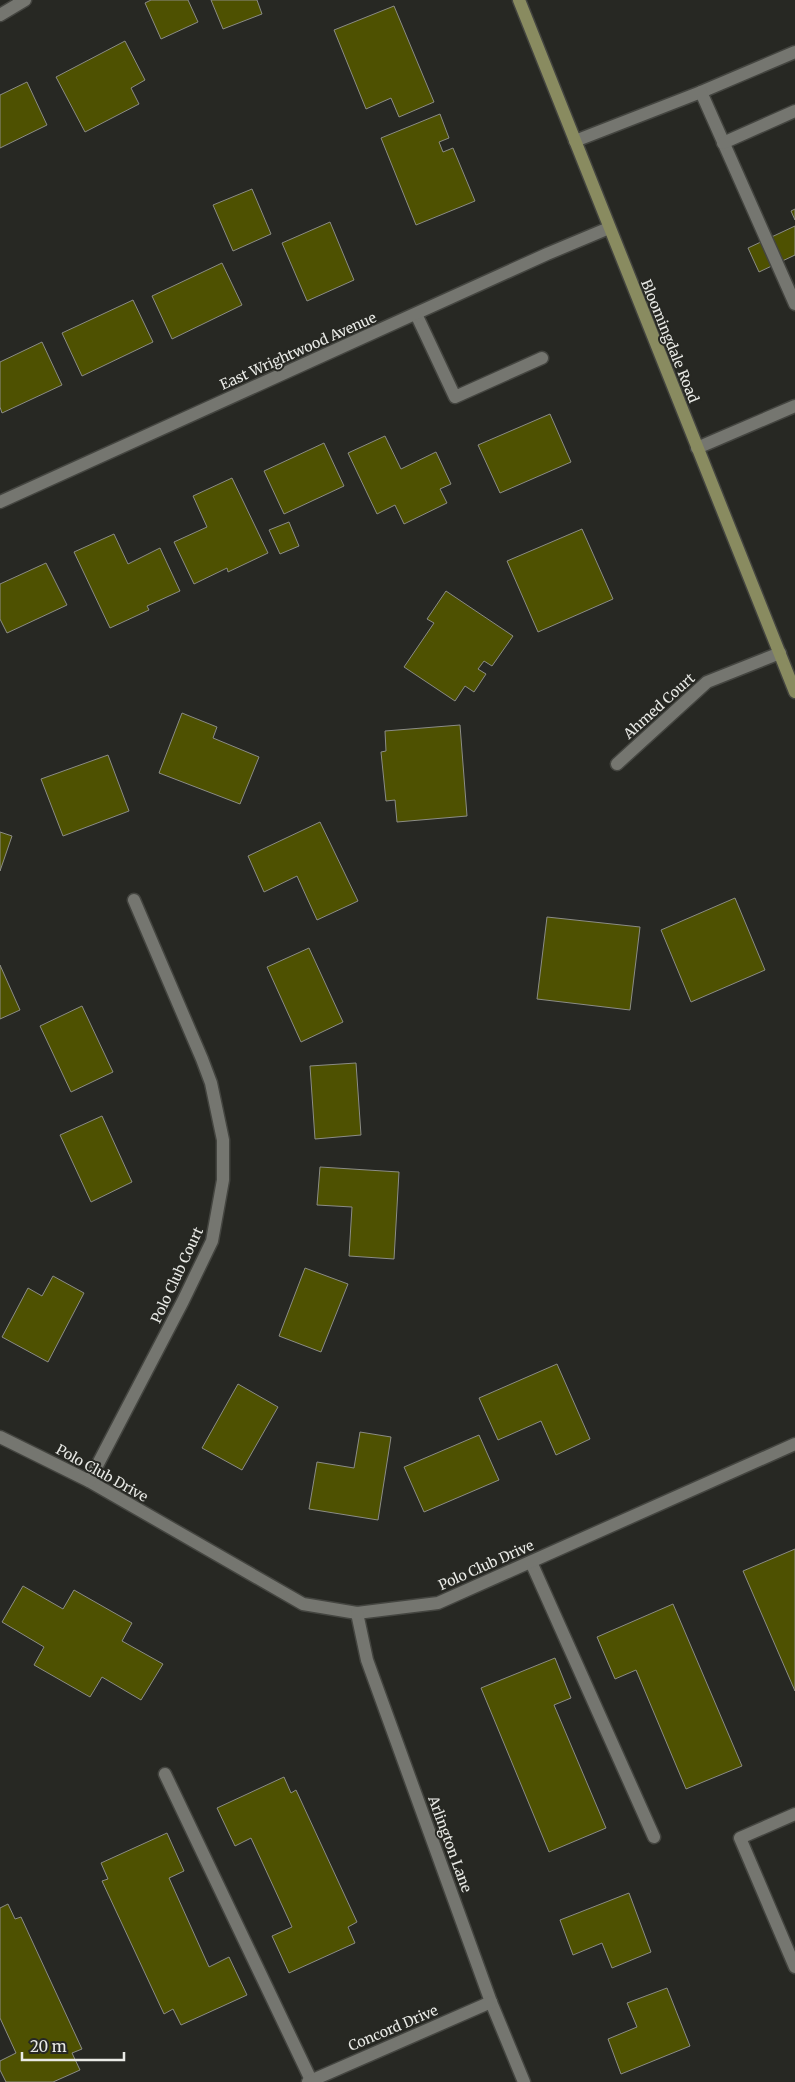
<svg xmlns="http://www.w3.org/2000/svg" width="795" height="2082" font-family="Merriweather,serif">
	<rect width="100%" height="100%" fill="#272823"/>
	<g fill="#4e5101" stroke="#8b8c86">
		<path d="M151 0H188L198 22 161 39 145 3Z"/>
		<path d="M211 0H257L262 14 223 29Z"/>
		<path d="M394 6 434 102 399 117 391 98 366 109 334 30Z"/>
		<path d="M125 41 145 80 131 88 139 104 85 132 56 77Z"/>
		<path d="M27 82 47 125 0 148V95Z"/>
		<path d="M440 114 449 138 439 142 443 152 453 148 475 201 416 225 381 138Z"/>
		<path d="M252 189 271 234 233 251 213 205Z"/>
		<path d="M795 209V220L791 211Z"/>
		<path d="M330 222 354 280 307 301 282 243Z"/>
		<path d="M795 226V255L759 272 748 248Z"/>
		<path d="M222 263 242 305 172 339 152 296Z"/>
		<path d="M133 300 153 342 82 376 62 333Z"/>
		<path d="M42 342 62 385 2 413 0 407V362Z"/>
		<path d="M550 414 571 462 500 493 478 445Z"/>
		<path d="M385 436 401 469 436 452 451 484 440 489 447 503 404 524 395 505 377 514 348 453Z"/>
		<path d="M324 443 344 486 284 514 264 471Z"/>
		<path d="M232 478 268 553 228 572 227 568 194 584 174 542 207 527 193 496Z"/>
		<path d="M289 522 299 546 280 554 269 530Z"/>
		<path d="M582 529 613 599 538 632 507 561Z"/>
		<path d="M114 534 128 564 160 548 180 591 147 606 149 610 110 628 74 552Z"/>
		<path d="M46 563 67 605 7 633 0 619V584Z"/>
		<path d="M446 591 513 636 492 666 484 661 478 669 486 674 474 692 465 686 455 701 404 667 434 623 427 619Z"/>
		<path d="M182 713 217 727 213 738 259 757 240 804 159 773Z"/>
		<path d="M460 725 467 816 397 822 395 800 386 801 381 752 386 751 385 731Z"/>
		<path d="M108 755 129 811 63 836 41 779Z"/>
		<path d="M320 822 358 901 317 920 297 876 264 892 248 856Z"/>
		<path d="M0 832 12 836 0 871Z"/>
		<path d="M735 898 765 970 691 1002 661 930Z"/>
		<path d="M547 917 640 927 630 1010 537 999Z"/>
		<path d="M309 948 343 1022 301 1042 267 967Z"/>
		<path d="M0 965 20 1010 0 1019Z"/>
		<path d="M82 1006 113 1072 71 1092 40 1026Z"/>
		<path d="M356 1063 361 1135 315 1139 310 1066Z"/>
		<path d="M102 1116 132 1182 91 1202 60 1135Z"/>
		<path d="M320 1167 399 1172 394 1259 349 1256 352 1207 317 1205Z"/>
		<path d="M305 1268 348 1284 321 1352 279 1336Z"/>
		<path d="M53 1276 84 1293 48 1362 2 1337 28 1288 42 1296Z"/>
		<path d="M557 1364 590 1439 556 1455 541 1421 498 1440 479 1398Z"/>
		<path d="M238 1384 278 1407 242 1470 202 1448Z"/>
		<path d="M360 1432 391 1437 378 1520 309 1509 317 1462 354 1468Z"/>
		<path d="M479 1435 499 1480 424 1512 404 1467Z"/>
		<path d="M795 1549V1691L743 1571Z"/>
		<path d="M23 1586 63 1609 74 1590 132 1623 122 1641 163 1664 141 1700 102 1677 90 1697 34 1665 44 1647 2 1622Z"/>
		<path d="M673 1604 742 1766 686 1789 636 1670 615 1679 597 1637Z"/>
		<path d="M555 1658 571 1698 554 1705 606 1828 549 1852 481 1688Z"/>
		<path d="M284 1777 291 1793 296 1790 357 1922 348 1927 355 1943 289 1973 272 1936 292 1927 251 1838 235 1846 217 1808Z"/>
		<path d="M167 1833 184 1871 169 1878 209 1967 229 1957 247 1995 181 2025 173 2009 164 2014 102 1881 108 1879 101 1863Z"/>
		<path d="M629 1893 651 1952 612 1968 602 1943 573 1955 560 1920Z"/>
		<path d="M8 1904 15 1919 21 1917 82 2049 72 2053 80 2070 53 2082H6L0 2070V2061L16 2053 0 2018V1908Z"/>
		<path d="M667 1988 690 2046 621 2074 608 2039 637 2027 627 2003Z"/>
	</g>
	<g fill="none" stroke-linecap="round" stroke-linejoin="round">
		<defs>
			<g id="service">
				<path d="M701 92 795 52"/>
				<path d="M575 141 701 92 795 304"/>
				<path d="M723 143 795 111"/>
				<path d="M416 314 455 397 542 358"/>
				<path d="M531 1562 654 1837"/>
				<path d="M165 1774 311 2080"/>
				<path d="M795 1814 740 1838 795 1967"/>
			</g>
			<g id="minor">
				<path d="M0 15 25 0"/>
				<path d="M697 448 795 406"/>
				<path d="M0 502 547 254 609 228"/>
				<path d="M617 764 707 682 780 653"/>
				<path d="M0 1437 89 1481 303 1604 357 1613 438 1603 795 1444"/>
				<path d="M89 1481 183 1301 212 1241 223 1180V1140L211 1083 202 1059 134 900"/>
				<path d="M357 1613 367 1660 491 2002 524 2082"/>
				<path d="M308 2082 491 2002"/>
			</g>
			<path id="secondary" d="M519 0 795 692"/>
		</defs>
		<use href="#service" stroke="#444540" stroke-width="15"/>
		<use href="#minor" stroke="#444540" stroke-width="15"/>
		<use href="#secondary" stroke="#444540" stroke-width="15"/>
		<use href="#service" stroke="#757670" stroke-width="12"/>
		<use href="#minor" stroke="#757670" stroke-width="12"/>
		<use href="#secondary" stroke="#898b60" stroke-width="12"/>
	</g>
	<g text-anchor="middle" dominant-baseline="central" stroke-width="4" stroke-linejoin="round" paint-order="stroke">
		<g font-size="14" fill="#e9eae6" stroke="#272823">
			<text transform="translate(670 341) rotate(68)">Bloomingdale Road</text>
			<text transform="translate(298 351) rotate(-24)">East Wrightwood Avenue</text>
			<text transform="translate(659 706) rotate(-42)">Ahmed Court</text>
			<text transform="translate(177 1275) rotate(-65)">Polo Club Court</text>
			<text transform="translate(102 1473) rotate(29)">Polo Club Drive</text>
			<text transform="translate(486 1565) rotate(-24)">Polo Club Drive</text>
			<text transform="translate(450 1844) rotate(70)">Arlington Lane</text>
			<text transform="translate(393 2028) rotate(-23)">Concord Drive</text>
		</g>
	</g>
	<path d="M22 2052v8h102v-8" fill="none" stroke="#e9eae6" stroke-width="2.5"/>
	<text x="30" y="2052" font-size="15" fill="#e9eae6" stroke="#272823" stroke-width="4" paint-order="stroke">20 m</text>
</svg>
